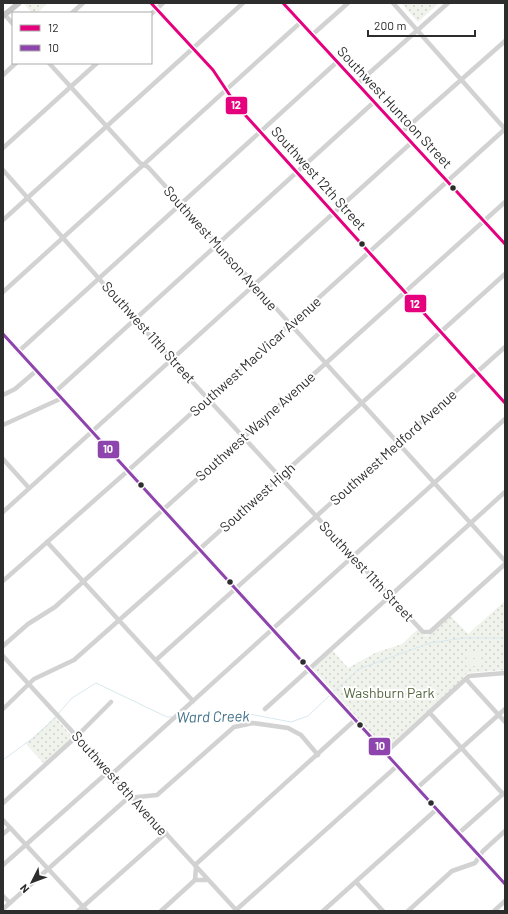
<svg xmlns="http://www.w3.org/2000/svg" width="508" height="914" font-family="Barlow,sans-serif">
	<defs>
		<pattern id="park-dots" width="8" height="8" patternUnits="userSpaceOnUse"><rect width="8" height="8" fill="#f0f3ec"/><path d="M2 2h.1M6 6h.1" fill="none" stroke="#ced1cb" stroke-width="1.8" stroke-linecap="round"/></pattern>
	</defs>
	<rect width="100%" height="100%" fill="#fff"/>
	<g fill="url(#park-dots)">
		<path d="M23 3H48L37 13H32Z"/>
		<path d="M401 3H439L418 22Z"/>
		<path d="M505 601V670L467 673 460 682 391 744 384 745 379 743 313 669 332 650 348 668 375 653 402 644 418 629 423 635 428 636 451 616 468 634Z"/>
		<path d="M55 717 74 739 45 765 26 744Z"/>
	</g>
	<g fill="#f0f3ec">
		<rect x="466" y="651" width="16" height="7"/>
		<path d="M466 659H481L482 666H466Z"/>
	</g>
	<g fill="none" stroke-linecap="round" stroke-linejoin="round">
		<g stroke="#d9e8ef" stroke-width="1">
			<path d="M333 692 359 669 430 643 464 638H505"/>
			<path d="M58 714 72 698 96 683 167 717H174"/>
			<path d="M179 717 244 713 291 722 308 716 329 696"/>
			<path d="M3 760 33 738 56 717"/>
		</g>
		<g stroke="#d2d2d2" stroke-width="4.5">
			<path d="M393 3 505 129"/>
			<path d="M72 13 83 3"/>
			<path d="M151 14 163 3"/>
			<path d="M5 15 13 24"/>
			<path d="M312 35 348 3"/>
			<path d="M49 63 140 163 148 167 505 561"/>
			<path d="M3 75 16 63"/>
			<path d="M357 84 448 3"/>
			<path d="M402 132 505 41"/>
			<path d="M3 148 97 63"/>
			<path d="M3 170 139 324 423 632H430L505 564"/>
			<path d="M3 220 243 3"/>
			<path d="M3 292 301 22"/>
			<path d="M18 352 337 62"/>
			<path d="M55 392 374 102"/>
			<path d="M3 395 15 389 36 371"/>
			<path d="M3 425 60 399"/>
			<path d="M3 459 29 488"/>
			<path d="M3 512 411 143"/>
			<path d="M47 542 193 701"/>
			<path d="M3 581 131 468 505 129"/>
			<path d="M3 646 28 624 55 607 505 202"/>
			<path d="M3 656 237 911"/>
			<path d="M156 660 505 347"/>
			<path d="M466 679 505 722"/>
			<path d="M3 709 34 679 74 660 203 546 505 274"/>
			<path d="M265 709 505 492"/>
			<path d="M429 712 503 794"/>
			<path d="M385 753 469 676 505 673"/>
			<path d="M112 774 505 419"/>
			<path d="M417 788 505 709"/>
			<path d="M3 803 77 736 111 702"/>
			<path d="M3 820 87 911"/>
			<path d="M459 833 504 793"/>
			<path d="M3 834 10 828"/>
			<path d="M3 865 109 771"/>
			<path d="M195 865 355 720"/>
			<path d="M195 880 196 867"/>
			<path d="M356 882 383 911"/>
			<path d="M3 896 10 903"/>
			<path d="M3 909 128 798 157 795 234 727 253 723 288 728 301 735 318 755"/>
			<path d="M236 910 397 766"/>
			<path d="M78 911 166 833"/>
			<path d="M161 911 195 880H208"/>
			<path d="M323 911 437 809"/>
			<path d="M408 911 452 871 475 863 483 851 505 831"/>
			<path d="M494 911 505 901"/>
		</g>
		<g stroke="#c5c5c5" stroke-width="5.5">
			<path d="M151 3 213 70 237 106 505 403"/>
			<path d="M283 3 505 244"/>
			<path d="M3 16 19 3"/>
			<path d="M3 334 505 884"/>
		</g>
		<defs>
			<g id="bus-1">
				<path d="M151 3 213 70 237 106 505 403"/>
				<path d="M283 3 505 244"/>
			</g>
			<path id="bus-2" d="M3 334 505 884"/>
		</defs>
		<use href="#bus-1" stroke="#fff" stroke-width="6"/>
		<use href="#bus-2" stroke="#fff" stroke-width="6"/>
		<use href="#bus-1" stroke="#e5007d" stroke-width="3"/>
		<use href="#bus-2" stroke="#8e44ad" stroke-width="3"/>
	</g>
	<g fill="#2d2d2d" stroke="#fff" stroke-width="1.5">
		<circle cx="453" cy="188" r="3.5"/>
		<circle cx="362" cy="244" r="3.5"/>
		<circle cx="141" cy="485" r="3.5"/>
		<circle cx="230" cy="582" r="3.5"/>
		<circle cx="303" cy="662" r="3.5"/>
		<circle cx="360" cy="725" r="3.5"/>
		<circle cx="431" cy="803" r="3.5"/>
	</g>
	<g text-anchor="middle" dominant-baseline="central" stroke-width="4" stroke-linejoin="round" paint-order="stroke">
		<g font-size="14" fill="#2d2d2d" stroke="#fff">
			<text transform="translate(395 107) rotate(47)">Southwest Huntoon Street</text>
			<text transform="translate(319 178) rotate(48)">Southwest 12th Street</text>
			<text transform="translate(221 248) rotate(48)">Southwest Munson Avenue</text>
			<text transform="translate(149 332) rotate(48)">Southwest 11th Street</text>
			<text transform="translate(255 356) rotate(-42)">Southwest MacVicar Avenue</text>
			<text transform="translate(255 426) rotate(-42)">Southwest Wayne Avenue</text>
			<text transform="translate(393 447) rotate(-42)">Southwest Medford Avenue</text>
			<text transform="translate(257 497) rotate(-42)">Southwest High</text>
			<text transform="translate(367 571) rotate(47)">Southwest 11th Street</text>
			<text transform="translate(120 783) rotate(48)">Southwest 8th Avenue</text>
		</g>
		<g font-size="14" fill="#53653e" stroke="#fff">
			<text x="389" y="692">Washburn Park</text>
		</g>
		<g font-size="15" font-style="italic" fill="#427289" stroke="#fff">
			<text transform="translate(213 716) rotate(-1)">Ward Creek</text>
		</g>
	</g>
	<g stroke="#fff" stroke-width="1.5">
		<rect x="225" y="96" width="23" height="19" rx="4" fill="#e5007d"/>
		<rect x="404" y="294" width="23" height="19" rx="4" fill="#e5007d"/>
		<rect x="97" y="440" width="23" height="19" rx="4" fill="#8e44ad"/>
		<rect x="368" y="737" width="23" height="19" rx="4" fill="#8e44ad"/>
	</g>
	<g font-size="11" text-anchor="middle" font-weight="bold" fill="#fff">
		<text x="236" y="109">12</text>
		<text x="415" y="308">12</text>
		<text x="108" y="453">10</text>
		<text x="380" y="750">10</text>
	</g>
	<rect width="508" height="914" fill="none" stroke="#2d2d2d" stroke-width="8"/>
	<rect x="12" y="12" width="140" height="52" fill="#ffffff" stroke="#ababab"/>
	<rect x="20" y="25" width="20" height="6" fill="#e5007d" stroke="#ababab"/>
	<text x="48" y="32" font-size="12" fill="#2d2d2d">12</text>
	<rect x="20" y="45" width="20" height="6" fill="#8e44ad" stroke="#ababab"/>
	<text x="48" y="52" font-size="12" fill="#2d2d2d">10</text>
	<g transform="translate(32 882) rotate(228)" stroke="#ffffff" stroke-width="3" paint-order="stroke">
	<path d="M0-3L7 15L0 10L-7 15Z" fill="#2d2d2d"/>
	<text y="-6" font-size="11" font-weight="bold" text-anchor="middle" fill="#2d2d2d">N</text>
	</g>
	<path d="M368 30v6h107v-6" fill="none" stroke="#2d2d2d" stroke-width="2"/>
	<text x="374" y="30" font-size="12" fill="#2d2d2d" stroke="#ffffff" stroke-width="3" paint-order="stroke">200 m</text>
</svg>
